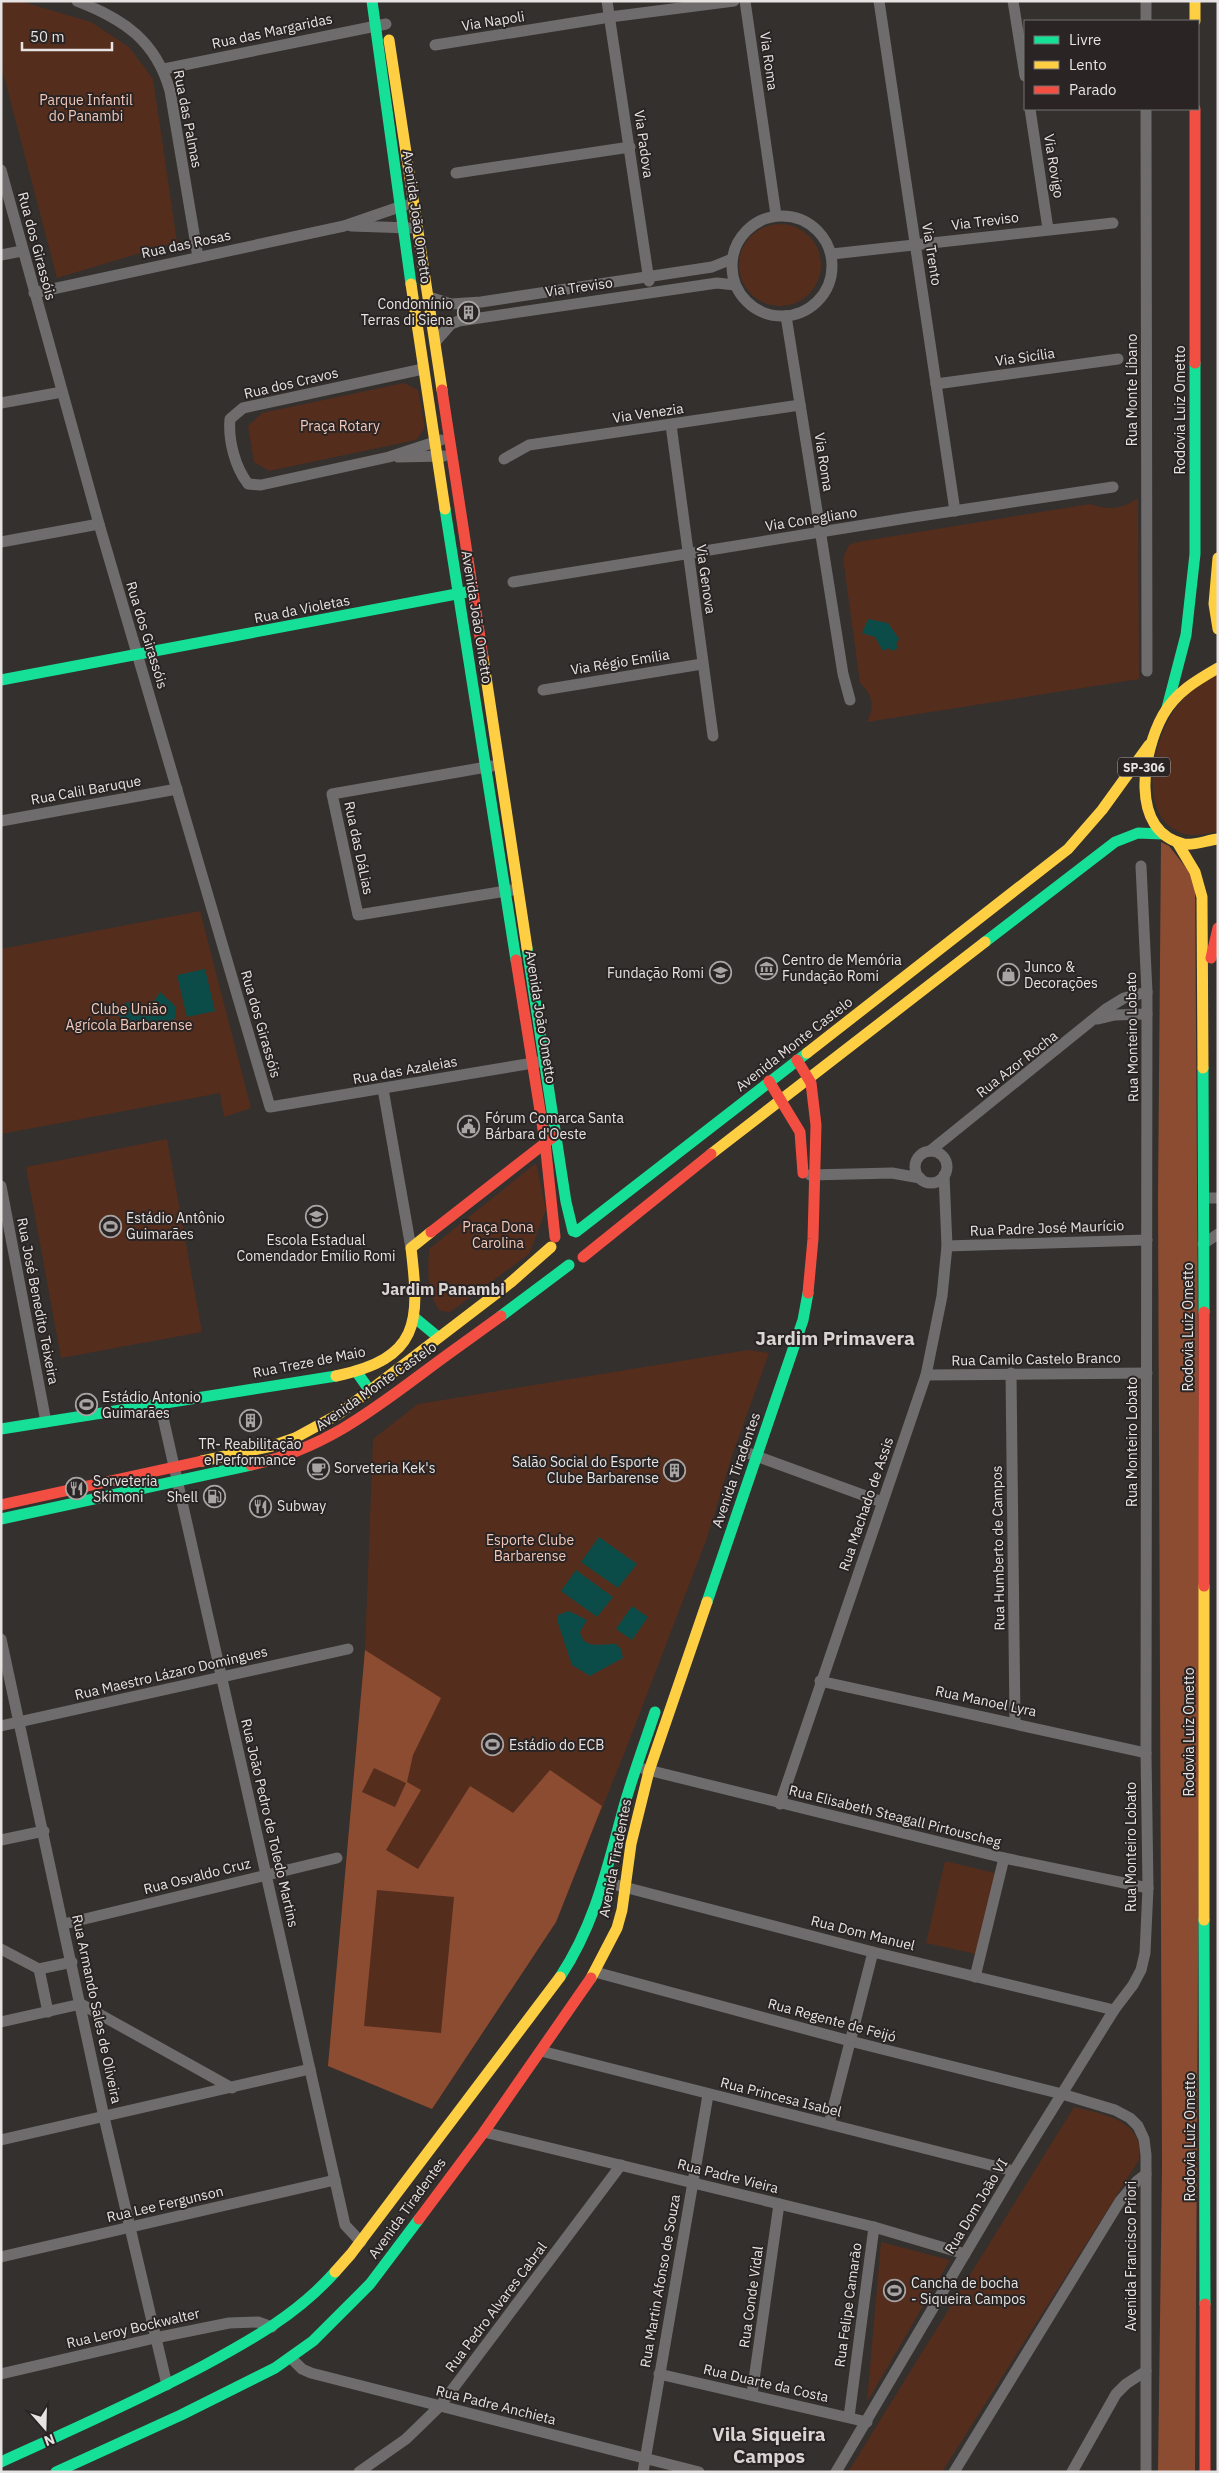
<svg xmlns="http://www.w3.org/2000/svg" width="1219" height="2473" font-family="'IBM Plex Sans',sans-serif">
	<rect width="100%" height="100%" fill="#33302e"/>
	<g fill="#552d1d">
		<path d="M1 1H20L91 22 129 47 153 79 177 242 57 278 1 65Z"/>
		<circle cx="780" cy="265" r="41"/>
		<path d="M404 383 418 390 425 428 416 440 269 471 254 462 248 426 262 413Z"/>
		<path d="M1138 498 1139 679 867 722C875 707 873 695 860 683L843 558 849 545 857 542 1090 504C1109 511 1122 509 1138 498Z"/>
		<path d="M1218 673V832C1208 833 1193 837 1184 834 1131 817 1155 727 1184 698 1193 689 1207 681 1218 673Z"/>
		<path d="M200 911 251 1108 224 1117 220 1093 1 1134V949Z"/>
		<path d="M167 1139 202 1332 61 1358 26 1167Z"/>
		<path d="M536 1163 546 1210 529 1254 450 1312 440 1311C426 1292 428 1271 429 1249Z"/>
		<path d="M748 1350 769 1353 733 1453 707 1538 624 1754 556 1922 432 2109 328 2066 365 1650 373 1439 418 1404Z"/>
		<path d="M945 1861 995 1873 976 1954 926 1943Z"/>
		<path d="M1074 2107C1094 2112 1130 2117 1138 2141 1140 2146 1139 2155 1139 2160L942 2472H848Z"/>
		<path d="M881 2242 950 2260 867 2402Z"/>
	</g>
	<g fill="#8b4c31" fill-rule="evenodd">
		<path d="M1161 842 1169 846 1195 879 1200 1633 1195 2472H1158L1162 2168 1158 1197Z"/>
		<path d="M365 1650 441 1698 413 1755 407 1782 421 1790 386 1850 418 1869 470 1786 513 1813 550 1770 602 1806 556 1922 432 2109 328 2066ZM374 1768 406 1783 395 1807 362 1792ZM377 1890 454 1897 441 2033 364 2026Z"/>
	</g>
	<g fill="#0b4c48">
		<path d="M868 619 888 623 899 639 896 644 898 648 892 651 889 648 883 651 875 637 862 633Z"/>
		<path d="M205 969 215 1011 187 1017 177 975Z"/>
		<path d="M160 992 176 1007 175 1018C161 1030 144 1025 125 1023L117 1014 127 1002C145 1008 149 1010 160 992Z"/>
		<path d="M599 1537 637 1564 618 1588 581 1562Z"/>
		<path d="M576 1570 613 1597 597 1617 561 1591Z"/>
		<path d="M632 1606 648 1617 632 1640 616 1629Z"/>
		<path d="M569 1611 587 1620 580 1632C584 1651 602 1643 616 1644L621 1649 623 1658 590 1676 572 1665 557 1620 558 1615Z"/>
	</g>
	<g fill="none" stroke-linecap="round" stroke-linejoin="round">
		<g stroke="#6e6c6c" stroke-width="11">
			<path d="M77 1C124 19 156 41 170 91L198 257"/>
			<path d="M607 1 649 281"/>
			<path d="M745 1 776 215"/>
			<path d="M879 1 955 511"/>
			<path d="M1013 1 1025 76"/>
			<path d="M1146 1V21"/>
			<path d="M435 45 610 17 734 1"/>
			<path d="M164 69 386 24"/>
			<path d="M1030 109 1048 229"/>
			<path d="M1146 109 1147 671"/>
			<path d="M1 170 99 524 270 1107 539 1062"/>
			<path d="M456 173 630 147"/>
			<circle cx="782" cy="266" r="50"/>
			<path d="M351 226 410 228"/>
			<path d="M832 254 1113 223"/>
			<path d="M1 255 22 251"/>
			<path d="M34 293 344 226 405 205"/>
			<path d="M429 297 451 304 481 302 712 267 732 259"/>
			<path d="M786 316 843 674 850 700"/>
			<path d="M436 341 451 324 459 321 717 283 735 285"/>
			<path d="M423 369 243 408 230 419C228 440 235 467 248 484L261 485 389 457 441 440"/>
			<path d="M936 384 1118 359"/>
			<path d="M1 403 62 392"/>
			<path d="M671 425 713 736"/>
			<path d="M398 457 444 456"/>
			<path d="M504 459 529 445 800 405"/>
			<path d="M1 542 99 524"/>
			<path d="M513 582 913 517 1113 487"/>
			<path d="M543 690 702 664"/>
			<path d="M492 766 332 794 358 915 512 890"/>
			<path d="M1 821 177 789"/>
			<path d="M1098 1019 1115 1015 1147 1014"/>
			<path d="M383 1089 411 1248"/>
			<path d="M930 1151 1106 1009 1124 998 1147 992"/>
			<circle cx="931" cy="1167" r="16"/>
			<path d="M810 1175 892 1173 920 1178"/>
			<path d="M1 1186 46 1422"/>
			<path d="M1204 1198H1218"/>
			<path d="M1203 1244 1218 1234"/>
			<path d="M947 1246 1147 1240"/>
			<path d="M1011 1373 1015 1723"/>
			<path d="M926 1375 1147 1373"/>
			<path d="M160 1404 345 2225 361 2242"/>
			<path d="M745 1452 882 1502"/>
			<path d="M1 1639 104 2117 167 2385"/>
			<path d="M820 1681 1146 1753"/>
			<path d="M1 1726 348 1649"/>
			<path d="M644 1769 1004 1858 1148 1888"/>
			<path d="M780 1804 926 1375 942 1296 947 1246 944 1175"/>
			<path d="M1 1840 44 1831"/>
			<path d="M605 1882 873 1952 1114 2010"/>
			<path d="M64 1924 337 1858"/>
			<path d="M1 1949 39 1969 72 1962"/>
			<path d="M39 1969 48 2012"/>
			<path d="M595 1972 850 2041 1062 2094 1115 2110 1130 2118 1138 2126 1144 2139 1146 2155V2472"/>
			<path d="M975 1977 1004 1858"/>
			<path d="M1 2022 81 2004 232 2088"/>
			<path d="M541 2051 1014 2171"/>
			<path d="M829 2124 873 1952"/>
			<path d="M484 2132 874 2227 965 2254"/>
			<path d="M1 2140 310 2069"/>
			<path d="M1 2257 335 2180"/>
			<path d="M291 2358 302 2369 311 2373 699 2472"/>
			<path d="M1 2374 155 2338 229 2323 258 2322 272 2327"/>
			<path d="M659 2374 867 2422"/>
			<path d="M752 2394 779 2204"/>
			<path d="M849 2417 874 2227"/>
			<path d="M359 2472 406 2439 440 2406 621 2165"/>
			<path d="M643 2472 708 2095"/>
			<path d="M836 2472 1014 2171 1114 2010 1133 1985 1141 1970 1145 1953 1148 1888 1146 1753 1147 992 1141 866"/>
			<path d="M954 2472 1120 2201 1137 2181 1146 2174"/>
			<path d="M1072 2472 1116 2394 1126 2384 1146 2371"/>
		</g>
		<g stroke="#16e098" stroke-width="11">
			<path d="M372 1 411 284"/>
			<path d="M445 509 516 960"/>
			<path d="M1 680 467 592"/>
			<path d="M1167 708 1186 635 1195 554V363"/>
			<path d="M985 942 1115 842 1138 833 1163 834"/>
			<path d="M527 948 566 1202 573 1231"/>
			<path d="M1203 1068 1204 1312"/>
			<path d="M576 1232 807 1053"/>
			<path d="M501 1316 569 1265"/>
			<path d="M415 1318 438 1337"/>
			<path d="M356 1371 370 1391"/>
			<path d="M1 1429 336 1376"/>
			<path d="M1 1519 251 1465"/>
			<path d="M707 1602 803 1320 808 1293"/>
			<path d="M1204 1920 1205 2304"/>
			<path d="M560 1977C596 1923 608 1864 625 1803 634 1772 645 1742 655 1712"/>
			<path d="M1 2462C69 2431 137 2401 203 2366 251 2340 298 2314 335 2272"/>
			<path d="M56 2472 181 2415 275 2368 313 2341 370 2284 419 2219"/>
		</g>
		<g stroke="#ffcf43" stroke-width="11">
			<path d="M1195 1V21"/>
			<path d="M389 40 442 390"/>
			<path d="M411 284 445 509"/>
			<path d="M1218 558 1214 604 1218 629"/>
			<path d="M483 657 527 948"/>
			<path d="M1218 668C1197 680 1176 692 1163 715 1143 751 1128 831 1184 844 1193 846 1208 840 1218 839"/>
			<path d="M1177 842 1195 872 1202 897 1203 1068"/>
			<path d="M807 1053 1068 849 1102 810 1149 745"/>
			<path d="M711 1154 985 942"/>
			<path d="M336 1376C420 1358 420 1323 411 1248L431 1232"/>
			<path d="M202 1461 272 1446 295 1438 339 1414 510 1283 551 1247"/>
			<path d="M1204 1586V1920"/>
			<path d="M591 1978 617 1928 622 1910 631 1844 649 1771 707 1602"/>
			<path d="M335 2272 351 2254 560 1977"/>
		</g>
		<g stroke="#f24e42" stroke-width="11">
			<path d="M1195 109V363"/>
			<path d="M442 390 483 657"/>
			<path d="M1211 958 1218 928"/>
			<path d="M516 960 545 1142 555 1237"/>
			<path d="M797 1060 811 1083 816 1125 813 1239 808 1293"/>
			<path d="M769 1081 800 1132 803 1173"/>
			<path d="M431 1232 553 1137"/>
			<path d="M583 1257 711 1154"/>
			<path d="M1204 1312V1586"/>
			<path d="M251 1465C320 1450 368 1414 424 1372 449 1353 475 1335 501 1316"/>
			<path d="M1 1505 202 1461"/>
			<path d="M419 2219 484 2132 591 1978"/>
			<path d="M1205 2304V2472"/>
		</g>
	</g>
	<defs>
		<symbol id="building-ring" viewBox="-11 -11 22 22"><circle r="9.5" fill="#2a2524" stroke="#a7a4a3" stroke-width="1.5"/><path d="M-4-6H4V6H1V3H-1V6H-4ZM-2.5-4.3h1.7v1.8h-1.7ZM.8-4.3h1.7v1.8H.8ZM-2.5-1h1.7V.8h-1.7ZM.8-1h1.7V.8H.8Z" fill="#a7a4a3"/></symbol>
		<symbol id="museum-ring" viewBox="-11 -11 22 22"><circle r="9.5" fill="#2a2524" stroke="#a7a4a3" stroke-width="1.5"/><path d="M0-6L6-3V-2H-6V-3ZM-5-1h2V3h-2ZM-1-1h2V3h-2ZM3-1h2V3H3ZM-6 4H6V6H-6Z" fill="#a7a4a3"/></symbol>
		<symbol id="school-ring" viewBox="-11 -11 22 22"><circle r="9.5" fill="#2a2524" stroke="#a7a4a3" stroke-width="1.5"/><path d="M0-5L7-2L0 1L-7-2ZM-4 1L0 2.5L4 1V4Q0 6-4 4Z" fill="#a7a4a3"/></symbol>
		<symbol id="shop-ring" viewBox="-11 -11 22 22"><circle r="9.5" fill="#2a2524" stroke="#a7a4a3" stroke-width="1.5"/><path d="M-5-2.5h2.3a2.7 3.5 0 0 1 5.4 0H5L5.5 6h-11ZM-1.5-2.5h3a1.5 2.3 0 0 0-3 0Z" fill="#a7a4a3"/></symbol>
		<symbol id="civic-ring" viewBox="-11 -11 22 22"><circle r="9.5" fill="#2a2524" stroke="#a7a4a3" stroke-width="1.5"/><path d="M-.6-6.5H3V-4.5H.6V-3L4-1V1h2V6H-6V1h2V-1L-.6-3ZM-1.2 2.5V6h2.4V2.5Z" fill="#a7a4a3"/></symbol>
		<symbol id="stadium-ring" viewBox="-11 -11 22 22"><circle r="9.5" fill="#2a2524" stroke="#a7a4a3" stroke-width="1.5"/><path d="M0-5a6.5 5 0 1 0 0 10a6.5 5 0 1 0 0-10ZM-3.5-1.8h7v3.6h-7Z" fill="#a7a4a3"/></symbol>
		<symbol id="cafe-ring" viewBox="-11 -11 22 22"><circle r="9.5" fill="#2a2524" stroke="#a7a4a3" stroke-width="1.5"/><path d="M-5.5-4.5H6V0H3Q3 3.5 0 3.5H-2.5Q-5.5 3.5-5.5 0ZM3-3.2v2h1.7v-2ZM-6 4.5H4V6H-6Z" fill="#a7a4a3"/></symbol>
		<symbol id="restaurant-ring" viewBox="-11 -11 22 22"><circle r="9.5" fill="#2a2524" stroke="#a7a4a3" stroke-width="1.5"/><path d="M-5-6h1v4h1v-4h1v4h1v-4h1v5L-1.5 .5V6h-2V.5L-5-1ZM5-6V6H3V1.5H1.5Q1.5-4 5-6Z" fill="#a7a4a3"/></symbol>
		<symbol id="fuel-ring" viewBox="-11 -11 22 22"><circle r="9.5" fill="#2a2524" stroke="#a7a4a3" stroke-width="1.5"/><path d="M-5.5-6h7V0h2V4h1.3V-2.5L3-4.5l.8-.8L6-3V5H2.5V1h-1V6h-7ZM-4.2-4.7v3.2H.2V-4.7Z" fill="#a7a4a3"/></symbol>
	</defs>
	<g fill-rule="evenodd">
		<use href="#building-ring" x="456" y="300" width="25" height="25"/>
		<use href="#museum-ring" x="754" y="956" width="25" height="25"/>
		<use href="#school-ring" x="708" y="960" width="25" height="25"/>
		<use href="#shop-ring" x="996" y="962" width="25" height="25"/>
		<use href="#civic-ring" x="456" y="1114" width="25" height="25"/>
		<use href="#school-ring" x="304" y="1204" width="25" height="25"/>
		<use href="#stadium-ring" x="98" y="1214" width="25" height="25"/>
		<use href="#stadium-ring" x="74" y="1392" width="25" height="25"/>
		<use href="#building-ring" x="238" y="1408" width="25" height="25"/>
		<use href="#cafe-ring" x="306" y="1456" width="25" height="25"/>
		<use href="#building-ring" x="662" y="1458" width="25" height="25"/>
		<use href="#restaurant-ring" x="64" y="1476" width="25" height="25"/>
		<use href="#fuel-ring" x="202" y="1484" width="25" height="25"/>
		<use href="#restaurant-ring" x="248" y="1494" width="25" height="25"/>
		<use href="#stadium-ring" x="480" y="1732" width="25" height="25"/>
		<use href="#stadium-ring" x="882" y="2278" width="25" height="25"/>
	</g>
	<g text-anchor="middle" dominant-baseline="central" stroke-width="4" stroke-linejoin="round" paint-order="stroke">
		<rect fill="#2a2524" stroke="#aeaaa9" stroke-width="1" x="1118" y="757.5" width="52" height="19" rx="4"/>
		<g font-size="12" font-weight="bold" fill="#e6e3e2">
			<text x="1144" y="767">SP-306</text>
		</g>
		<g font-size="14" fill="#e6e3e2" stroke="#2a2524">
			<text transform="translate(493 21) rotate(-9)">Via Napoli</text>
			<text transform="translate(272 31) rotate(-12)">Rua das Margaridas</text>
			<text transform="translate(769 61) rotate(82)">Via Roma</text>
			<text transform="translate(188 119) rotate(79)">Rua das Palmas</text>
			<text transform="translate(644 144) rotate(82)">Via Padova</text>
			<text transform="translate(1054 166) rotate(81)">Via Rovigo</text>
			<text transform="translate(417 217) rotate(82)">Avenida João Ometto</text>
			<text transform="translate(985 221) rotate(-7)">Via Treviso</text>
			<text transform="translate(186 244) rotate(-12)">Rua das Rosas</text>
			<text transform="translate(37 246) rotate(75)">Rua dos Girassóis</text>
			<text transform="translate(932 254) rotate(81)">Via Trento</text>
			<text transform="translate(579 287) rotate(-8)">Via Treviso</text>
			<text transform="translate(1025 357) rotate(-8)">Via Sicília</text>
			<text transform="translate(291 383) rotate(-13)">Rua dos Cravos</text>
			<text transform="translate(1132 390) rotate(-90)">Rua Monte Líbano</text>
			<text transform="translate(1180 410) rotate(-90)">Rodovia Luiz Ometto</text>
			<text transform="translate(648 413) rotate(-8)">Via Venezia</text>
			<text transform="translate(824 462) rotate(81)">Via Roma</text>
			<text transform="translate(811 519) rotate(-9)">Via Conegliano</text>
			<text transform="translate(706 579) rotate(82)">Via Genova</text>
			<text transform="translate(302 609) rotate(-11)">Rua da Violetas</text>
			<text transform="translate(477 617) rotate(81)">Avenida João Ometto</text>
			<text transform="translate(147 635) rotate(73)">Rua dos Girassóis</text>
			<text transform="translate(620 662) rotate(-9)">Via Régio Emília</text>
			<text transform="translate(86 790) rotate(-10)">Rua Calil Baruque</text>
			<text transform="translate(359 848) rotate(78)">Rua das DáLias</text>
			<text transform="translate(541 1017) rotate(81)">Avenida João Ometto</text>
			<text transform="translate(261 1024) rotate(74)">Rua dos Girassóis</text>
			<text transform="translate(1132 1037) rotate(-91)">Rua Monteiro Lobato</text>
			<text transform="translate(794 1044) rotate(-38)">Avenida Monte Castelo</text>
			<text transform="translate(1017 1064) rotate(-38)">Rua Azor Rocha</text>
			<text transform="translate(405 1070) rotate(-10)">Rua das Azaleias</text>
			<text transform="translate(1047 1228) rotate(-2)">Rua Padre José Maurício</text>
			<text transform="translate(38 1301) rotate(79)">Rua José Benedito Teixeira</text>
			<text transform="translate(1188 1327) rotate(-90)">Rodovia Luiz Ometto</text>
			<text transform="translate(1036 1359) rotate(-1)">Rua Camilo Castelo Branco</text>
			<text transform="translate(309 1362) rotate(-11)">Rua Treze de Maio</text>
			<text transform="translate(376 1386) rotate(-35)">Avenida Monte Castelo</text>
			<text transform="translate(1132 1442) rotate(-90)">Rua Monteiro Lobato</text>
			<text transform="translate(736 1470) rotate(-71)">Avenida Tiradentes</text>
			<text transform="translate(866 1504) rotate(-71)">Rua Machado de Assis</text>
			<text transform="translate(998 1548) rotate(-91)">Rua Humberto de Campos</text>
			<text transform="translate(171 1673) rotate(-13)">Rua Maestro Lázaro Domingues</text>
			<text transform="translate(986 1701) rotate(12)">Rua Manoel Lyra</text>
			<text transform="translate(1189 1732) rotate(-90)">Rodovia Luiz Ometto</text>
			<text transform="translate(895 1816) rotate(14)">Rua Elisabeth Steagall Pirtouscheg</text>
			<text transform="translate(270 1823) rotate(77)">Rua João Pedro de Toledo Martins</text>
			<text transform="translate(1131 1847) rotate(-90)">Rua Monteiro Lobato</text>
			<text transform="translate(615 1858) rotate(-79)">Avenida Tiradentes</text>
			<text transform="translate(197 1876) rotate(-14)">Rua Osvaldo Cruz</text>
			<text transform="translate(863 1933) rotate(14)">Rua Dom Manuel</text>
			<text transform="translate(97 2009) rotate(78)">Rua Armando Sales de Oliveira</text>
			<text transform="translate(832 2020) rotate(15)">Rua Regente de Feijó</text>
			<text transform="translate(781 2097) rotate(14)">Rua Princesa Isabel</text>
			<text transform="translate(1190 2137) rotate(-90)">Rodovia Luiz Ometto</text>
			<text transform="translate(728 2176) rotate(14)">Rua Padre Vieira</text>
			<text transform="translate(165 2204) rotate(-13)">Rua Lee Fergunson</text>
			<text transform="translate(976 2206) rotate(-59)">Rua Dom João VI</text>
			<text transform="translate(407 2208) rotate(-54)">Avenida Tiradentes</text>
			<text transform="translate(1131 2256) rotate(-90)">Avenida Francisco Priori</text>
			<text transform="translate(660 2281) rotate(-80)">Rua Martin Afonso de Souza</text>
			<text transform="translate(751 2297) rotate(-82)">Rua Conde Vidal</text>
			<text transform="translate(848 2305) rotate(-82)">Rua Felipe Camarão</text>
			<text transform="translate(496 2307) rotate(-53)">Rua Pedro Alvares Cabral</text>
			<text transform="translate(133 2328) rotate(-13)">Rua Leroy Bockwalter</text>
			<text transform="translate(766 2383) rotate(13)">Rua Duarte da Costa</text>
			<text transform="translate(496 2405) rotate(14)">Rua Padre Anchieta</text>
		</g>
		<g font-size="14" fill="#f4c8b8" stroke="#2a2524">
			<text x="86" y="100">Parque Infantil<tspan x="86" dy="16">do Panambi</tspan></text>
			<text x="340" y="426">Praça Rotary</text>
			<text x="129" y="1009">Clube União<tspan x="129" dy="16">Agrícola Barbarense</tspan></text>
			<text x="498" y="1227">Praça Dona<tspan x="498" dy="16">Carolina</tspan></text>
			<text x="530" y="1540">Esporte Clube<tspan x="530" dy="16">Barbarense</tspan></text>
		</g>
		<g font-size="14" fill="#e6e3e2" stroke="#2a2524" text-anchor="start">
			<text x="453" y="304" text-anchor="end">Condomínio<tspan x="453" dy="16">Terras di Siena</tspan></text>
			<text x="782" y="960">Centro de Memória<tspan x="782" dy="16">Fundação Romi</tspan></text>
			<text x="1024" y="967">Junco &amp;<tspan x="1024" dy="16">Decorações</tspan></text>
			<text x="704" y="973" text-anchor="end">Fundação Romi</text>
			<text x="485" y="1118">Fórum Comarca Santa<tspan x="485" dy="16">Bárbara d'Oeste</tspan></text>
			<text x="126" y="1218">Estádio Antônio<tspan x="126" dy="16">Guimarães</tspan></text>
			<text x="316" y="1240" text-anchor="middle">Escola Estadual<tspan x="316" dy="16">Comendador Emílio Romi</tspan></text>
			<text x="102" y="1397">Estádio Antonio<tspan x="102" dy="16">Guimarães</tspan></text>
			<text x="250" y="1444" text-anchor="middle">TR- Reabilitação<tspan x="250" dy="16">e Performance</tspan></text>
			<text x="659" y="1462" text-anchor="end">Salão Social do Esporte<tspan x="659" dy="16">Clube Barbarense</tspan></text>
			<text x="334" y="1468">Sorveteria Kek's</text>
			<text x="93" y="1481">Sorveteria<tspan x="93" dy="16">Skimoni</tspan></text>
			<text x="198" y="1497" text-anchor="end">Shell</text>
			<text x="277" y="1506">Subway</text>
			<text x="509" y="1745">Estádio do ECB</text>
			<text x="911" y="2283">Cancha de bocha<tspan x="911" dy="16">- Siqueira Campos</tspan></text>
		</g>
		<g font-size="16" font-weight="bold" fill="#dad4d2" stroke="#2a2524">
			<text x="443" y="1289">Jardim Panambi</text>
		</g>
		<g font-size="19" font-weight="bold" fill="#dad4d2" stroke="#2a2524">
			<text x="835" y="1338">Jardim Primavera</text>
			<text x="769" y="2434">Vila Siqueira<tspan x="769" dy="22">Campos</tspan></text>
		</g>
	</g>
	<rect width="1219" height="2473" fill="none" stroke="#e6e3e2" stroke-width="5"/>
	<rect x="1024" y="20" width="175" height="90" fill="#2a2524" stroke="#757170"/>
	<rect x="1034" y="36" width="25" height="8" fill="#16e098" stroke="#757170"/>
	<text x="1069" y="45" font-size="15" fill="#e6e3e2">Livre</text>
	<rect x="1034" y="61" width="25" height="8" fill="#ffcf43" stroke="#757170"/>
	<text x="1069" y="70" font-size="15" fill="#e6e3e2">Lento</text>
	<rect x="1034" y="86" width="25" height="8" fill="#f24e42" stroke="#757170"/>
	<text x="1069" y="95" font-size="15" fill="#e6e3e2">Parado</text>
	<g transform="translate(45 2428) rotate(160)" stroke="#2a2524" stroke-width="4" paint-order="stroke">
	<path d="M0-4L9 19L0 12L-9 19Z" fill="#e6e3e2"/>
	<text y="-8" font-size="14" font-weight="bold" text-anchor="middle" fill="#e6e3e2">N</text>
	</g>
	<path d="M22 42v8h90v-8" fill="none" stroke="#e6e3e2" stroke-width="2.5"/>
	<text x="30" y="42" font-size="15" fill="#e6e3e2" stroke="#2a2524" stroke-width="4" paint-order="stroke">50 m</text>
</svg>
